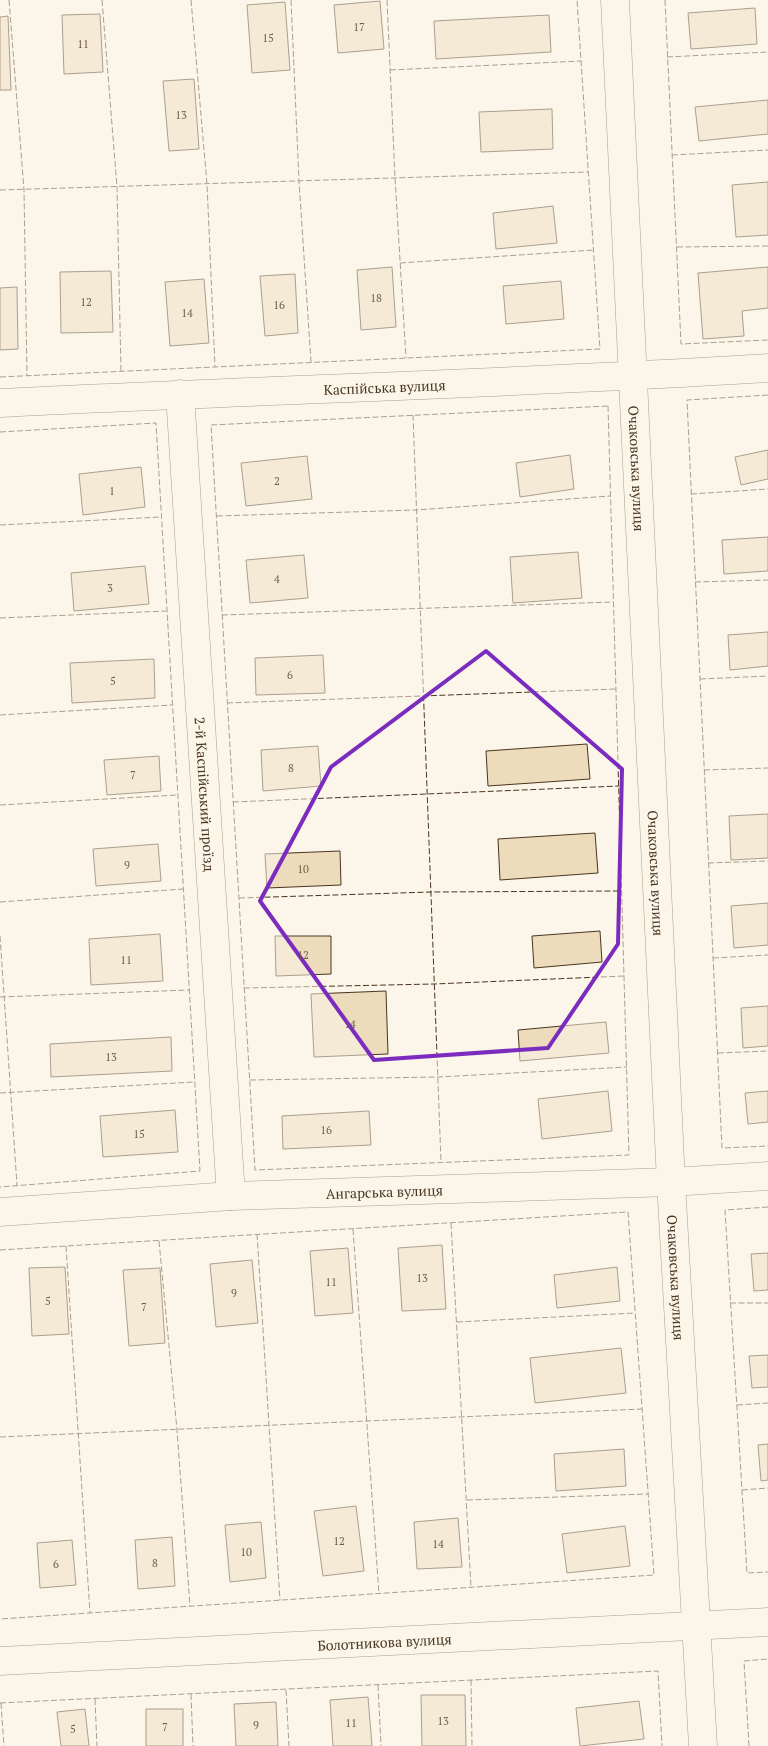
<svg xmlns="http://www.w3.org/2000/svg" width="768" height="1746" font-family="'PT Serif',serif">
	<rect width="100%" height="100%" fill="#fbf6e9"/>
	<g fill="#ecdcbc" stroke="#4a3520">
		<path d="M380 1 384 49 338 53 334 5Z"/>
		<path d="M285 2 290 70 252 73 247 5Z"/>
		<path d="M755 8 757 44 691 49 688 13Z"/>
		<path d="M100 14 103 72 64 74 62 15Z"/>
		<path d="M549 15 551 52 436 59 434 21Z"/>
		<path d="M8 16 11 90H0V17Z"/>
		<path d="M194 79 199 149 169 151 163 81Z"/>
		<path d="M768 100V134L699 141 695 107Z"/>
		<path d="M552 109 553 149 481 152 479 112Z"/>
		<path d="M768 182V235L736 237 732 185Z"/>
		<path d="M553 206 557 243 496 249 493 213Z"/>
		<path d="M392 267 396 327 361 330 357 270Z"/>
		<path d="M768 267V308L742 311 744 336 703 339 698 273Z"/>
		<path d="M111 271 113 332 61 333 60 272Z"/>
		<path d="M295 274 298 333 265 336 260 276Z"/>
		<path d="M204 279 209 343 170 346 165 282Z"/>
		<path d="M561 281 564 319 506 324 503 286Z"/>
		<path d="M17 287 18 349 0 350V288Z"/>
		<path d="M768 450V479L741 485 735 457Z"/>
		<path d="M570 455 574 489 520 497 516 463Z"/>
		<path d="M307 456 312 499 246 506 241 463Z"/>
		<path d="M141 467 145 507 83 515 79 474Z"/>
		<path d="M768 537V571L724 574 722 540Z"/>
		<path d="M578 552 582 598 513 603 510 557Z"/>
		<path d="M304 555 308 598 250 603 246 560Z"/>
		<path d="M145 566 149 604 74 611 71 573Z"/>
		<path d="M768 632V666L730 670 728 635Z"/>
		<path d="M323 655 325 693 256 695 255 658Z"/>
		<path d="M154 659 155 698 72 703 70 663Z"/>
		<path d="M587 744 590 779 488 786 486 751Z"/>
		<path d="M318 746 321 786 263 791 261 750Z"/>
		<path d="M159 756 161 791 107 795 104 760Z"/>
		<path d="M768 814V858L731 860 729 816Z"/>
		<path d="M595 833 598 873 500 880 498 839Z"/>
		<path d="M158 844 161 881 96 886 93 849Z"/>
		<path d="M340 851 341 885 267 888 265 854Z"/>
		<path d="M768 903V945L734 948 731 906Z"/>
		<path d="M600 931 602 962 534 968 532 936Z"/>
		<path d="M160 934 163 981 91 985 89 939Z"/>
		<path d="M275 936H331V974L276 976Z"/>
		<path d="M386 991 388 1054 314 1057 311 994Z"/>
		<path d="M768 1006V1046L743 1048 741 1008Z"/>
		<path d="M606 1022 609 1053 520 1061 518 1030Z"/>
		<path d="M171 1037 172 1071 51 1077 50 1044Z"/>
		<path d="M608 1091 612 1131 542 1139 538 1099Z"/>
		<path d="M768 1091V1122L748 1124 745 1093Z"/>
		<path d="M175 1110 178 1152 103 1157 100 1116Z"/>
		<path d="M369 1111 371 1145 283 1149 282 1116Z"/>
		<path d="M442 1245 446 1309 402 1311 398 1248Z"/>
		<path d="M348 1248 353 1313 315 1316 310 1251Z"/>
		<path d="M768 1253V1290L754 1291 751 1254Z"/>
		<path d="M252 1260 258 1323 216 1327 210 1264Z"/>
		<path d="M65 1267 69 1334 32 1336 29 1268Z"/>
		<path d="M617 1267 620 1301 557 1308 554 1275Z"/>
		<path d="M160 1268 165 1343 129 1346 123 1270Z"/>
		<path d="M621 1348 626 1393 535 1403 530 1358Z"/>
		<path d="M768 1355V1387L752 1388 749 1356Z"/>
		<path d="M768 1444V1480L761 1481 758 1445Z"/>
		<path d="M624 1449 626 1486 556 1491 554 1454Z"/>
		<path d="M356 1506 364 1571 323 1576 314 1511Z"/>
		<path d="M458 1518 462 1567 417 1569 414 1522Z"/>
		<path d="M261 1522 266 1578 230 1582 225 1525Z"/>
		<path d="M625 1526 630 1566 567 1573 562 1534Z"/>
		<path d="M172 1537 175 1586 138 1589 135 1540Z"/>
		<path d="M72 1540 76 1585 40 1588 37 1543Z"/>
		<path d="M421 1695H465L466 1746H422Z"/>
		<path d="M368 1697 372 1746H333L330 1700Z"/>
		<path d="M639 1701 644 1739 580 1746 576 1708Z"/>
		<path d="M276 1702 278 1746H236L234 1704Z"/>
		<path d="M85 1709 89 1746H61L57 1712Z"/>
		<rect x="146" y="1709" width="37" height="37"/>
	</g>
	<g fill="none" stroke-linecap="round" stroke-linejoin="round">
		<defs>
			<g id="street">
				<path id="s1" d="M615 0 671 1182 703 1746"/>
				<path id="s2" d="M180 394 231 1196"/>
				<path id="s3" d="M0 403C256 390 512 384 768 368"/>
				<path id="s4" d="M0 1212 231 1196 671 1182 768 1176"/>
				<path id="s5" d="M0 1661 768 1622"/>
			</g>
		</defs>
		<use href="#street" stroke="#4a3520" stroke-width="29"/>
		<use href="#street" stroke="#fbf6e9" stroke-width="28"/>
		<g stroke="#4a3520" stroke-width="1" stroke-dasharray="6 2.5" stroke-linecap="butt">
			<path d="M9 0 24 190 27 376"/>
			<path d="M102 0 117 187 121 371"/>
			<path d="M191 0 207 184 215 367"/>
			<path d="M291 0 299 181 311 362"/>
			<path d="M387 0 395 178 406 358"/>
			<path d="M665 0 681 344 768 340"/>
			<path d="M667 57 768 52"/>
			<path d="M390 70 581 61"/>
			<path d="M672 155 768 150"/>
			<path d="M0 190 588 172"/>
			<path d="M677 247 768 246"/>
			<path d="M400 263 594 250"/>
			<path d="M0 377 600 349 577 0"/>
			<path d="M768 395 687 400 722 1148 768 1146"/>
			<path d="M608 406 629 1155 255 1170 211 425Z"/>
			<path d="M413 415 441 1162"/>
			<path d="M0 432 156 423 200 1171 0 1187"/>
			<path d="M691 494 768 489"/>
			<path d="M217 516 416 510 610 496"/>
			<path d="M0 525 161 517"/>
			<path d="M695 582 768 580"/>
			<path d="M222 615 613 602"/>
			<path d="M0 618 166 611"/>
			<path d="M700 679 768 676"/>
			<path d="M227 703 616 689"/>
			<path d="M0 715 172 705"/>
			<path d="M704 770 768 768"/>
			<path d="M233 802 619 786"/>
			<path d="M0 805 177 795"/>
			<path d="M708 863 768 861"/>
			<path d="M239 898 431 892 622 891"/>
			<path d="M0 902 183 889"/>
			<path d="M0 936 17 1185"/>
			<path d="M713 958 768 955"/>
			<path d="M244 988 434 984 624 976"/>
			<path d="M0 997 189 990"/>
			<path d="M718 1053 768 1051"/>
			<path d="M250 1080 438 1077 627 1067"/>
			<path d="M0 1093 194 1082"/>
			<path d="M768 1207 725 1210 747 1573 768 1572"/>
			<path d="M451 1223 471 1588"/>
			<path d="M353 1229 379 1594"/>
			<path d="M257 1234 280 1600"/>
			<path d="M159 1241 177 1430 190 1606"/>
			<path d="M66 1246 90 1613"/>
			<path d="M0 1250 628 1212 654 1575 0 1619"/>
			<path d="M730 1303H768"/>
			<path d="M457 1322 635 1313"/>
			<path d="M737 1405 768 1403"/>
			<path d="M0 1437 642 1409"/>
			<path d="M742 1490 768 1488"/>
			<path d="M467 1500 648 1494"/>
			<path d="M471 1680 472 1746"/>
			<path d="M378 1685 381 1746"/>
			<path d="M286 1690 289 1746"/>
			<path d="M191 1694 193 1746"/>
			<path d="M95 1699 97 1746"/>
			<path d="M0 1703 658 1671 662 1746"/>
			<path d="M1 1703 4 1746"/>
			<path d="M749 1746 744 1661 768 1659"/>
		</g>
	</g>
	<path d="M0 0H768V1746H0ZM486 651 622 769 618 944 548 1048 374 1060 260 901 331 767Z" fill="#fbf6e9" fill-opacity=".55" fill-rule="evenodd"/>
	<path fill="none" stroke="#7b2cbf" stroke-width="4" stroke-linejoin="round" d="M486 651 622 769 618 944 548 1048 374 1060 260 901 331 767Z"/>
	<g text-anchor="middle" dominant-baseline="central" stroke-width="4" stroke-linejoin="round" paint-order="stroke">
		<g font-size="11" fill="#725f47">
			<text x="359" y="27">17</text>
			<text x="268" y="38">15</text>
			<text x="83" y="44">11</text>
			<text x="181" y="115">13</text>
			<text x="376" y="298">18</text>
			<text x="86" y="302">12</text>
			<text x="279" y="305">16</text>
			<text x="187" y="313">14</text>
			<text x="277" y="481">2</text>
			<text x="112" y="491">1</text>
			<text x="277" y="579">4</text>
			<text x="110" y="588">3</text>
			<text x="290" y="675">6</text>
			<text x="113" y="681">5</text>
			<text x="291" y="768">8</text>
			<text x="133" y="775">7</text>
			<text x="127" y="865">9</text>
			<text x="303" y="869">10</text>
			<text x="303" y="955">12</text>
			<text x="126" y="960">11</text>
			<text x="350" y="1024">14</text>
			<text x="111" y="1057">13</text>
			<text x="326" y="1130">16</text>
			<text x="139" y="1134">15</text>
			<text x="422" y="1278">13</text>
			<text x="331" y="1282">11</text>
			<text x="234" y="1293">9</text>
			<text x="48" y="1301">5</text>
			<text x="144" y="1307">7</text>
			<text x="339" y="1541">12</text>
			<text x="438" y="1544">14</text>
			<text x="246" y="1552">10</text>
			<text x="155" y="1563">8</text>
			<text x="56" y="1564">6</text>
			<text x="443" y="1721">13</text>
			<text x="351" y="1723">11</text>
			<text x="256" y="1725">9</text>
			<text x="165" y="1727">7</text>
			<text x="73" y="1729">5</text>
		</g>
		<g font-size="14" fill="#4a3520" stroke="#fbf6e9">
			<text stroke="none"><textPath href="#s3" startOffset="385">Каспійська вулиця</textPath></text>
			<text stroke="none"><textPath href="#s1" startOffset="469">Очаковська вулиця</textPath></text>
			<text stroke="none"><textPath href="#s2" startOffset="401">2-й Каспійський проїзд</textPath></text>
			<text stroke="none"><textPath href="#s1" startOffset="874">Очаковська вулиця</textPath></text>
			<text stroke="none"><textPath href="#s4" startOffset="385">Ангарська вулиця</textPath></text>
			<text stroke="none"><textPath href="#s1" startOffset="1279">Очаковська вулиця</textPath></text>
			<text stroke="none"><textPath href="#s5" startOffset="385">Болотникова вулиця</textPath></text>
		</g>
	</g>
</svg>
